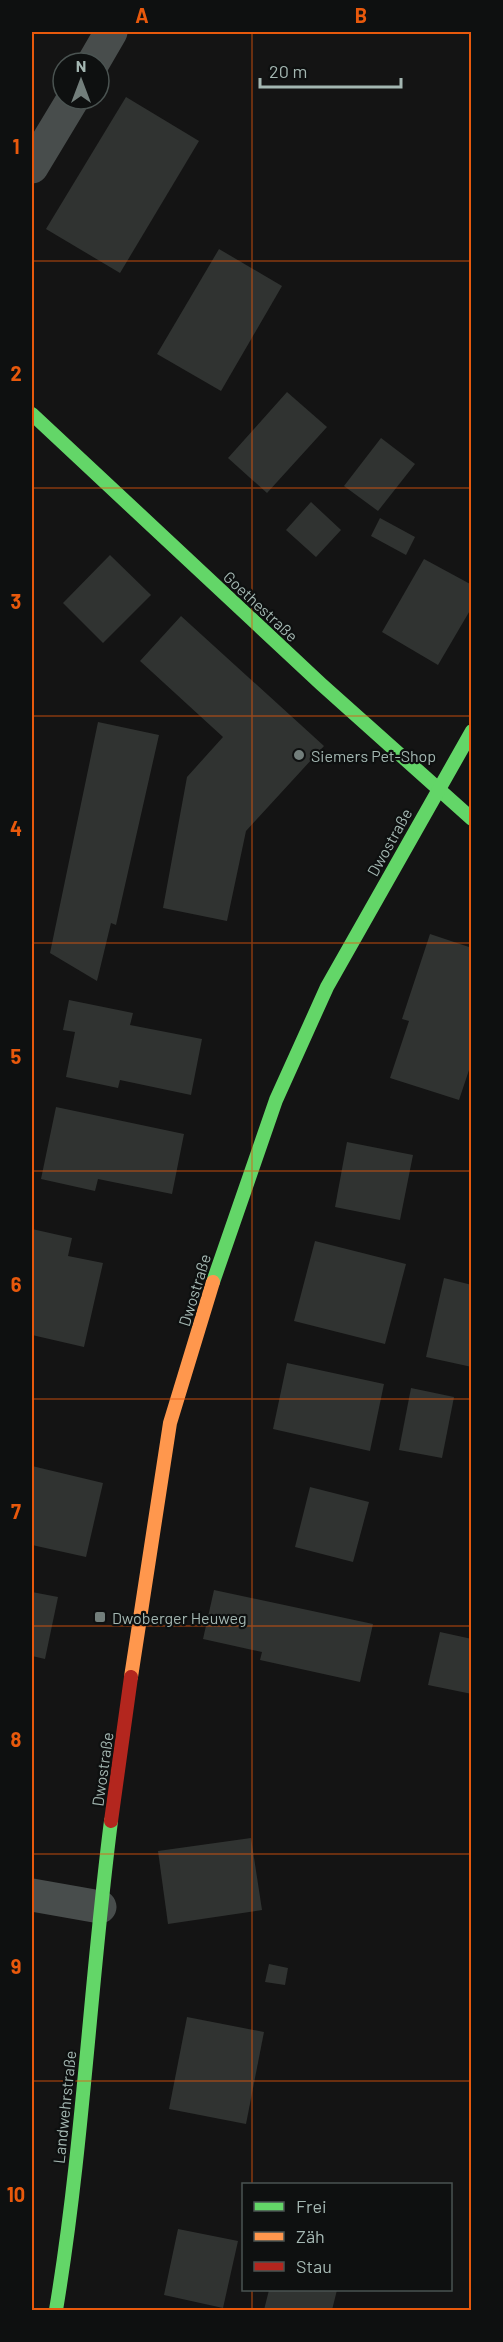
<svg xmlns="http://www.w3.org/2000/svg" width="503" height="2342" font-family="Barlow,sans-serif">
	<rect width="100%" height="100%" fill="#141414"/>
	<g fill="#303331">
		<path d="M126 97 199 141 120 273 46 229Z"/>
		<path d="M219 249 282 286 221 391 157 354Z"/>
		<path d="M287 392 327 427 267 493 228 458Z"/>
		<path d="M381 438 415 464 378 511 344 486Z"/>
		<path d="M311 502 341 530 316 557 286 530Z"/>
		<path d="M380 518 415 537 406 555 371 536Z"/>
		<path d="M110 555 151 595 103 643 63 603Z"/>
		<path d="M424 559 472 585V607L438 665 382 632Z"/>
		<path d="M181 616 324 746 246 831 227 921 163 908 187 777 223 737 140 661Z"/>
		<path d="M98 722 159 735 116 925 111 923 97 981 50 953Z"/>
		<path d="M430 934 472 948V1061L459 1100 390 1078 409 1021 402 1019Z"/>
		<path d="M69 1000 133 1013 130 1025 202 1039 191 1095 120 1080 118 1088 66 1077 75 1032 63 1030Z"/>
		<path d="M56 1107 184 1134 172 1194 98 1179 95 1191 41 1179Z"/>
		<path d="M347 1142 413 1155 400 1220 335 1207Z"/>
		<path d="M32 1229 72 1238 68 1256 103 1263 84 1347 32 1335Z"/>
		<path d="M315 1241 406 1264 385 1344 294 1321Z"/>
		<path d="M444 1278 472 1285V1367L426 1357Z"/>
		<path d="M287 1363 384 1384 370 1451 273 1429Z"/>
		<path d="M411 1388 454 1397 442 1458 399 1450Z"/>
		<path d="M32 1466 103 1483 86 1557 32 1545Z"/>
		<path d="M310 1487 369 1502 353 1562 295 1547Z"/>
		<path d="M214 1590 373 1624 360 1682 260 1660 262 1652 203 1639Z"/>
		<path d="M32 1592 58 1597 45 1659 32 1656Z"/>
		<path d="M440 1632 472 1639V1694L428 1685Z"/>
		<path d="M251 1838 262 1910 168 1924 158 1851Z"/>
		<path d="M269 1964 288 1968 285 1985 265 1982Z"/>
		<path d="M187 2017 264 2032 246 2124 169 2109Z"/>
		<path d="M178 2229 238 2241 223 2308 164 2295Z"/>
		<path d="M269 2290H337L332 2310H264Z"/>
	</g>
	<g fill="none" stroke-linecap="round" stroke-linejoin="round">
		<g stroke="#484d4c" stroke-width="33">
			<path d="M93 63 111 32"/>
			<path d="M32 167 73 99"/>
			<path d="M32 1895 100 1907"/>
		</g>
		<g stroke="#63d668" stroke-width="14">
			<path d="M32 414 321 684 472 819"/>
			<path d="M213 1282 276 1100 327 987 472 731"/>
			<path d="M56 2310C83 2148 90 1984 111 1821"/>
		</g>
		<path stroke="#ff974d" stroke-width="14" d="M131 1677 170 1423 213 1282"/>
		<path stroke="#b3261e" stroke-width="14" d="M111 1821 131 1677"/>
	</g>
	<path fill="none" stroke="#e8590c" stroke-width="1.5" stroke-opacity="0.55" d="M252 32V2184M32 261H472M32 488H472M32 716H472M32 943H472M32 1171H472M32 1399H472M32 1626H472M32 1854H472M32 2081H472M252 2290V2310"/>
	<g fill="#727e7b" stroke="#0e1010" stroke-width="2">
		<circle cx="299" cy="755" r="6"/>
		<rect x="94" y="1611" width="12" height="12" rx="3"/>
	</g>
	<g text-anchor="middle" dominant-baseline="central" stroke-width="4.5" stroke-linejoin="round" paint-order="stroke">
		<g font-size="16" fill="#a4b7b2" stroke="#0e1010">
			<text transform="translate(261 606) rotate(43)">Goethestraße</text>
			<text transform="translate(389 842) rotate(-61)">Dwostraße</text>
			<text transform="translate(194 1290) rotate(-73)">Dwostraße</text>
			<text transform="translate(102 1769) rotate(-82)">Dwostraße</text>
			<text transform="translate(64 2107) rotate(-84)">Landwehrstraße</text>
		</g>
		<g font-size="16" fill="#a4b7b2" stroke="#0e1010" text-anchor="start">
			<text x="311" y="755">Siemers Pet-Shop</text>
			<text x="112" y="1617">Dwoberger Heuweg</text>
		</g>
	</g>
	<rect width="503" height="2342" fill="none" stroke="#0e1010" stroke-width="66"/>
	<rect x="242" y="2183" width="210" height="108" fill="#0e1010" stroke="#4a5351" stroke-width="1.5"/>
	<rect x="254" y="2202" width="30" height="9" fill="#63d668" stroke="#4a5351" stroke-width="1.5"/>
	<text x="296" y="2213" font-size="18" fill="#a4b7b2">Frei</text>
	<rect x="254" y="2232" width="30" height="9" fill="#ff974d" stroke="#4a5351" stroke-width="1.5"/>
	<text x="296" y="2243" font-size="18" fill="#a4b7b2">Zäh</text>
	<rect x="254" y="2262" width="30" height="9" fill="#b3261e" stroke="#4a5351" stroke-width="1.5"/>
	<text x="296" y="2273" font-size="18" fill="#a4b7b2">Stau</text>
	<g transform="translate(81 81)"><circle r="28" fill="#0e1010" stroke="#4a5351" stroke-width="1.5"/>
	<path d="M0-4.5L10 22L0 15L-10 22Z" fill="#727e7b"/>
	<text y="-9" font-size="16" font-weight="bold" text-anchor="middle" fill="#a4b7b2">N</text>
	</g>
	<path d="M260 78v9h141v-9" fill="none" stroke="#a4b7b2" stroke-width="3"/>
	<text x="269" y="78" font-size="18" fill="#a4b7b2" stroke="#0e1010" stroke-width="4.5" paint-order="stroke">20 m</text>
	<rect x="33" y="33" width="437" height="2276" fill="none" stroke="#e8590c" stroke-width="2"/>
	<g font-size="20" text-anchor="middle" font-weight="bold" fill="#e8590c">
		<text x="142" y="23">A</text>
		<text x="361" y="23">B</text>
		<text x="16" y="154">1</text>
		<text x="16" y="381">2</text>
		<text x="16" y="609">3</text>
		<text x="16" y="836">4</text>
		<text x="16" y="1064">5</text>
		<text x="16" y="1292">6</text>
		<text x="16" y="1519">7</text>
		<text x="16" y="1747">8</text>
		<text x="16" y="1974">9</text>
		<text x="16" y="2202">10</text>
	</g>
</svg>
